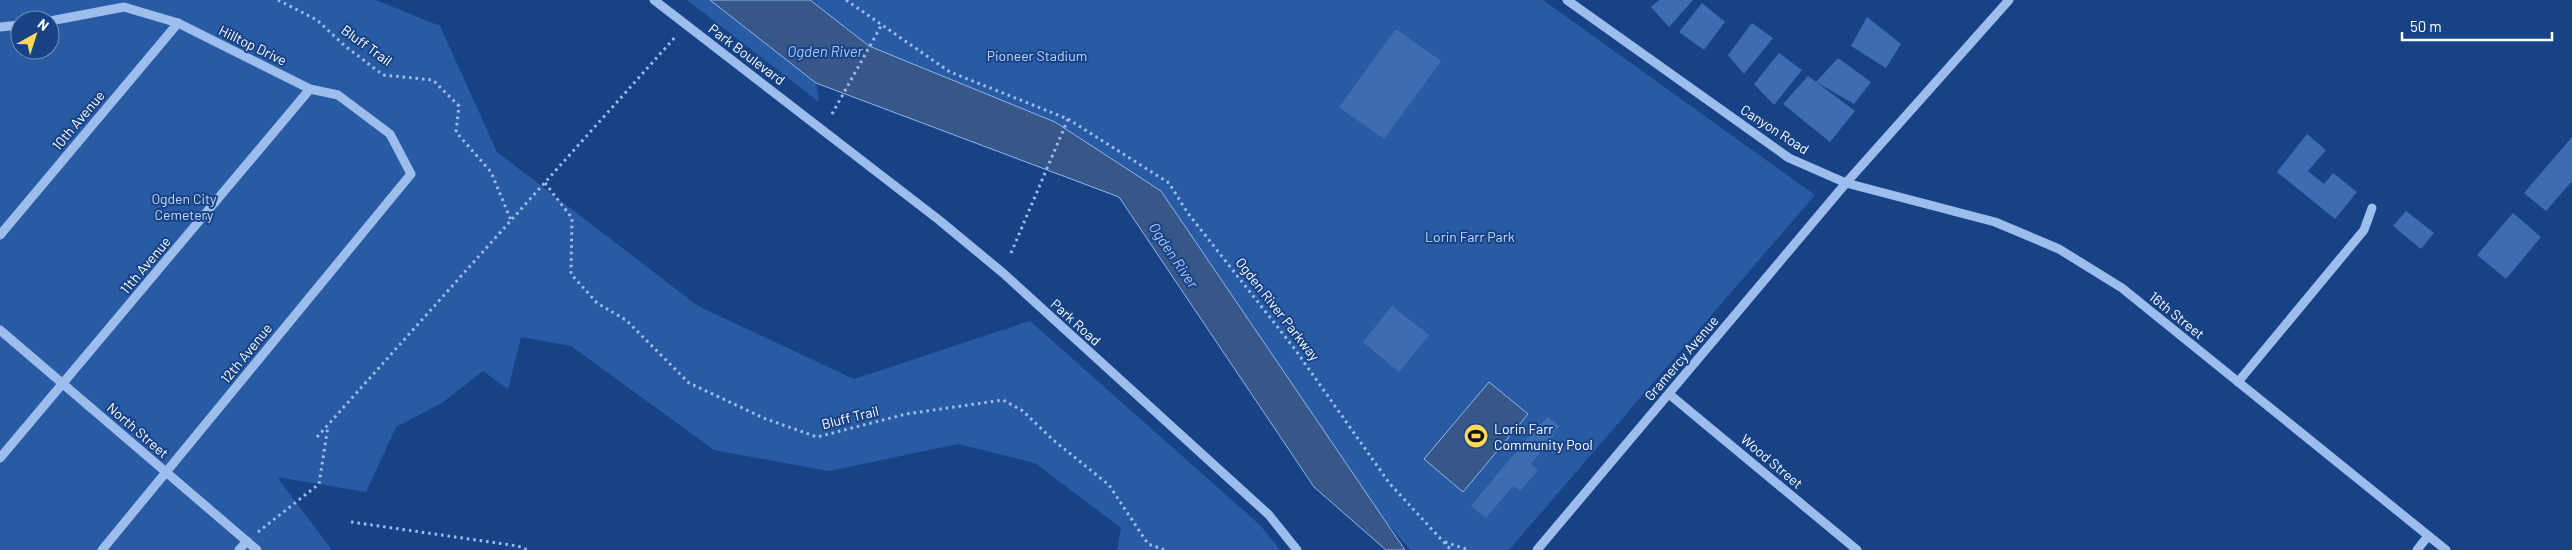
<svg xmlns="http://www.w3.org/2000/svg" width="2572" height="550" font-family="Barlow,sans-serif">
	<rect width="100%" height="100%" fill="#174286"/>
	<g fill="#295ba5" fill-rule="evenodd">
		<path d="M0 0H376L440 26 497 152 698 306 854 379 1030 321 1261 526 1280 550H1117L1121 528 1035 463 958 444 829 471 714 450 571 346 521 337 508 389 483 371 442 403 396 427 366 492 277 477 332 550H0ZM20 20H50V50H20Z"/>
		<path d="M687 0H710L816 83 819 102Z"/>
		<path d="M810 0H1543L1815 195 1509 550H1410L1346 473 1161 191 1055 122 869 46Z"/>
	</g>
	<g fill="#375789" stroke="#8fb7f0">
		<path d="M710 0H810L869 46 1055 122 1161 191 1405 550H1386L1314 487 1119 197 816 83Z"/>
		<path d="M1489 382 1528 414 1463 492 1424 459Z"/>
	</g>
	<g fill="#3f6cb0">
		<path d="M1659 0H1693L1669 27 1651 7Z"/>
		<path d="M1702 3 1725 22 1704 50 1679 32Z"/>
		<path d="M1867 17 1901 44 1886 68 1851 46Z"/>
		<path d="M1752 23 1773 38 1744 74 1728 55Z"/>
		<path d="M1396 29 1441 61 1384 139 1339 107Z"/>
		<path d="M1779 53 1802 70 1774 105 1754 84Z"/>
		<path d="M1838 58 1871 82 1854 104 1816 82 1855 111 1830 142 1783 104 1808 76 1816 82Z"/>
		<path d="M2307 134 2326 150 2308 171 2324 184 2333 173 2357 192 2335 219 2277 172Z"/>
		<path d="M2572 137V181L2546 211 2524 193Z"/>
		<path d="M2406 211 2434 233 2421 249 2393 226Z"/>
		<path d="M2513 213 2541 237 2506 279 2477 255Z"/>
		<path d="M1392 306 1429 335 1399 372 1363 342Z"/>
		<path d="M1548 417 1559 426 1553 433 1554 435 1531 464 1538 470 1520 491 1513 486 1486 518 1471 506 1540 423 1541 424Z"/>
	</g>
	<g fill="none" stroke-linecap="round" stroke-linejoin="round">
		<g stroke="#9dbded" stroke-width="3" stroke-dasharray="2.5 4" stroke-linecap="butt">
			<path d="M278 0 317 20 345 46 383 75 433 80 459 106 456 132 491 172 511 220"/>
			<path d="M846 0 950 72 1068 119 1169 183 1187 212 1294 348 1390 484 1451 550"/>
			<path d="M832 114 881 26"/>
			<path d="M545 183 572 218 571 274 597 303 626 320 689 383 766 419 817 437 906 414 1003 400 1023 411 1052 439 1109 485 1148 544 1165 550"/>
			<path d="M1011 253 1068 119"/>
			<path d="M317 437 677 35"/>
			<path d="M351 522 518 546 528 550"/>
			<path d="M258 532 319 484 328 426"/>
			<path d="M1445 542 1469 550"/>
		</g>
		<g stroke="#9dbded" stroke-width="9">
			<path d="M654 0 939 220 1003 273 1269 515 1297 550"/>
			<path d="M1567 0 1789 158 1846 183 1995 222 2059 249 2122 288 2446 550"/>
			<path d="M50 21 124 7 178 23 310 89 338 95 390 134 411 174 102 550"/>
			<path d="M0 27 20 25"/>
			<path d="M0 235 178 23"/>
			<path d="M0 330 257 550"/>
			<path d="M2238 382 2364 230 2372 208"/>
			<path d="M1669 394 1857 550"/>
			<path d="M0 458 310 89"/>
			<path d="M239 550 247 541"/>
			<path d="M1537 550 1846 183 2009 0"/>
			<path d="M2417 550 2428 536"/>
		</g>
	</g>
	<defs>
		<symbol id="stadium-disc" viewBox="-11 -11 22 22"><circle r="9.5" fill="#ffd859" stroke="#174286"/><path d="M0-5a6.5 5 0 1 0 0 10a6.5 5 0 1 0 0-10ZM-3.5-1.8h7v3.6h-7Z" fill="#111"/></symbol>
	</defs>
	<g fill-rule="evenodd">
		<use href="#stadium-disc" x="1462" y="422" width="28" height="28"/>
	</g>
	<g text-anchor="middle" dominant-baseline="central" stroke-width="4" stroke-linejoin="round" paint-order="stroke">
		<g font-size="14" fill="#fff" stroke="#174286">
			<text transform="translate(253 45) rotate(26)">Hilltop Drive</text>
			<text transform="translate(367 45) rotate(36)">Bluff Trail</text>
			<text transform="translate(747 54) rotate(37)">Park Boulevard</text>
			<text transform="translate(78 120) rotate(-50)">10th Avenue</text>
			<text transform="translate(1775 129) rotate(33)">Canyon Road</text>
			<text transform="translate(145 265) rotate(-50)">11th Avenue</text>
			<text transform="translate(1278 309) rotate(52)">Ogden River Parkway</text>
			<text transform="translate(2177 315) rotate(39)">16th Street</text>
			<text transform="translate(1076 322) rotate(42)">Park Road</text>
			<text transform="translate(246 353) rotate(-51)">12th Avenue</text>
			<text transform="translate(1681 358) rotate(-50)">Gramercy Avenue</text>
			<text transform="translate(850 417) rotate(-14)">Bluff Trail</text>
			<text transform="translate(138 430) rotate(41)">North Street</text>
			<text transform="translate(1772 461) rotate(40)">Wood Street</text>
		</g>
		<g font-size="14" fill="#c2d9fa" stroke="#174286">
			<text x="1037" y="55">Pioneer Stadium</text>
			<text x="184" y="198">Ogden City<tspan x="184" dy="16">Cemetery</tspan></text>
			<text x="1470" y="236">Lorin Farr Park</text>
		</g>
		<g font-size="14" fill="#fff" stroke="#174286" text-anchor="start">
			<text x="1494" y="428">Lorin Farr<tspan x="1494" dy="16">Community Pool</tspan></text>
		</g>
		<g font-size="15" font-style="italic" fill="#a8c7f5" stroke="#174286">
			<text x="825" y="51">Ogden River</text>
			<text transform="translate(1174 255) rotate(56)">Ogden River</text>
		</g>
	</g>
	<g transform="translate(35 35) rotate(39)"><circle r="24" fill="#174286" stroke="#748eb6"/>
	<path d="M0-4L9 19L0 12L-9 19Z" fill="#ffd859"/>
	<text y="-8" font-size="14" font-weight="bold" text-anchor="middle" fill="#ffffff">N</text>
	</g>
	<path d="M2402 32v8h150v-8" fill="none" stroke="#ffffff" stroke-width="2.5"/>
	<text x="2410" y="32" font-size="15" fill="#ffffff" stroke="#174286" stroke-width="4" paint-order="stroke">50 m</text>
</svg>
